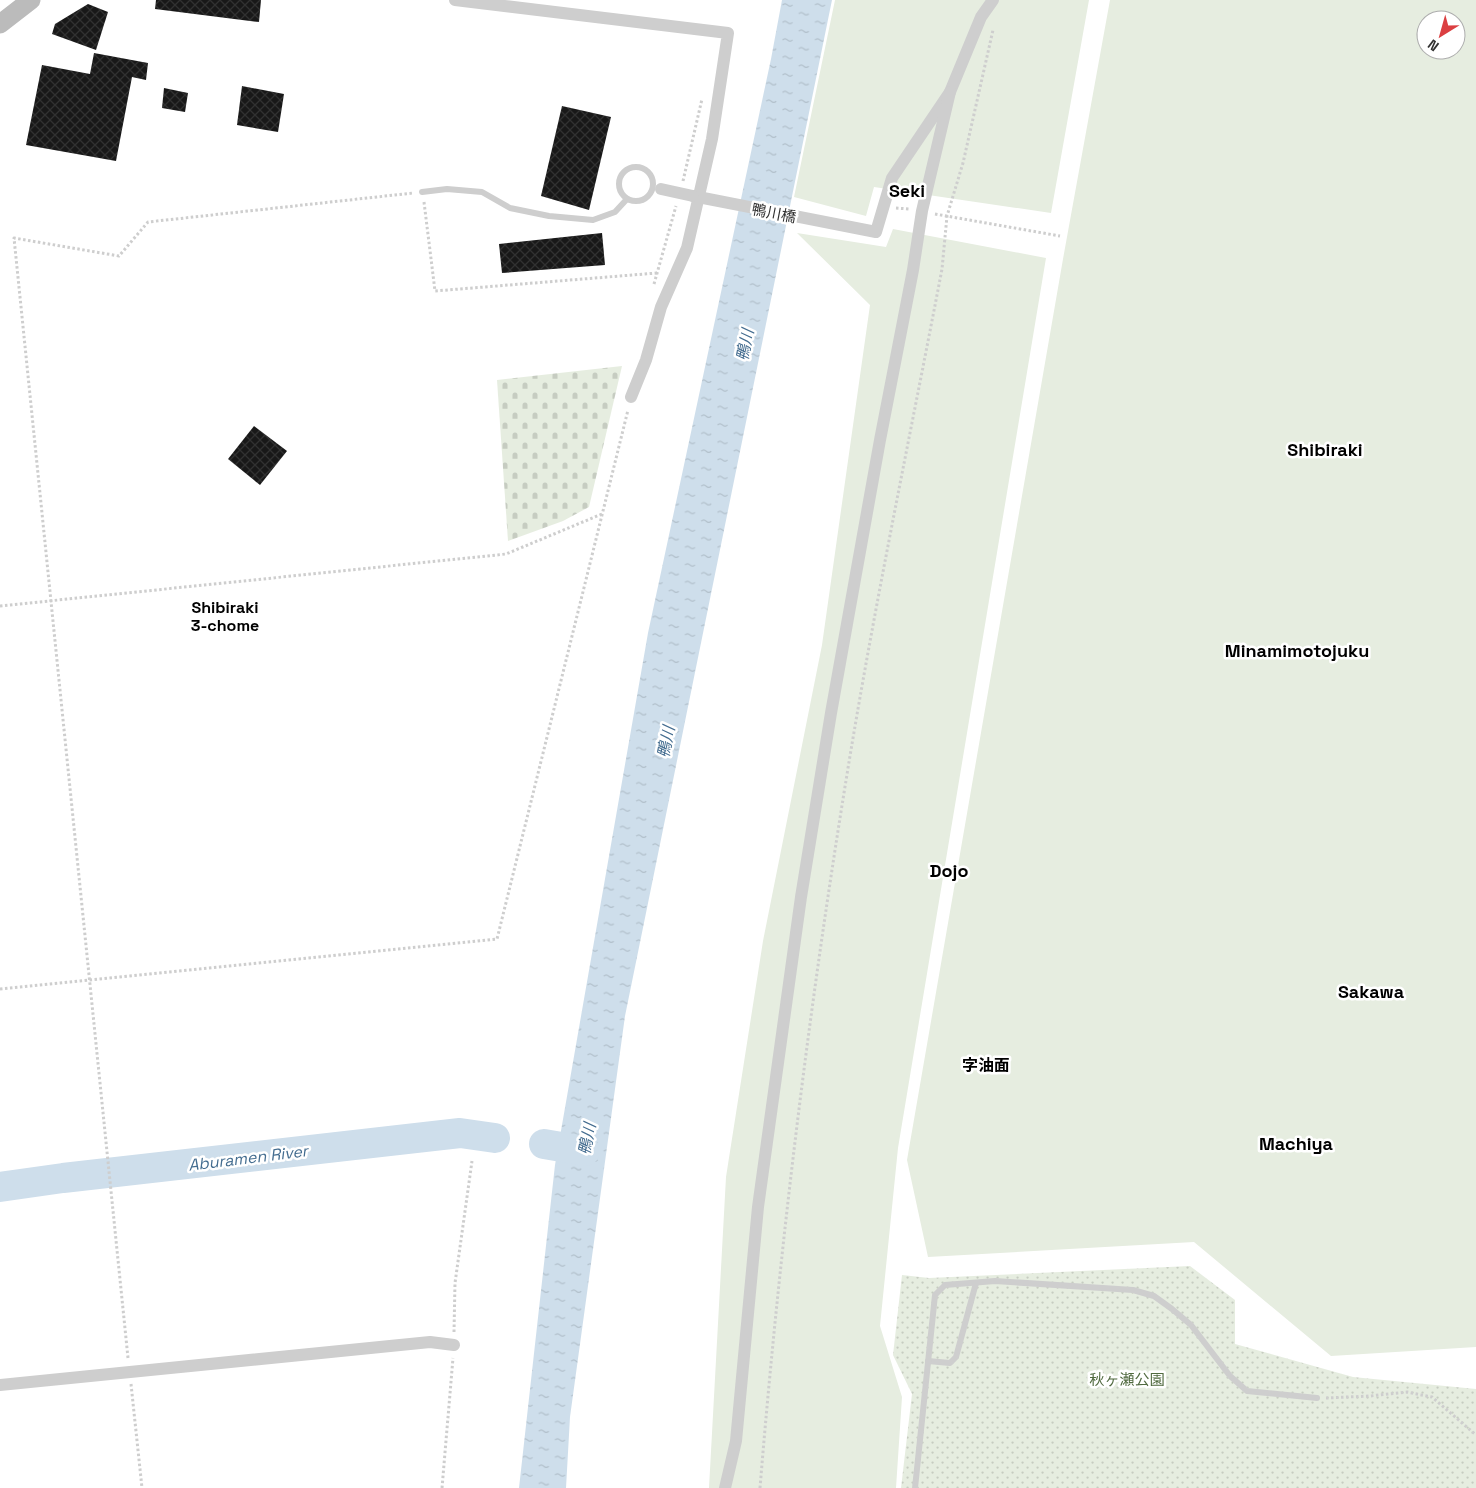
<svg xmlns="http://www.w3.org/2000/svg" width="1476" height="1488" font-family="'Space Grotesk','Noto Sans JP',sans-serif">
	<defs>
		<pattern id="cemetery-stones" width="16" height="16" patternUnits="userSpaceOnUse" patternTransform="scale(1.25)"><rect width="16" height="16" fill="#e6ede0"/><path d="M2 7V4a2 2 0 0 1 4 0v3zM10 15v-3a2 2 0 0 1 4 0v3z" fill="#c6ccc1"/></pattern>
		<pattern id="park-dots" width="8" height="8" patternUnits="userSpaceOnUse" patternTransform="scale(1.25)"><rect width="8" height="8" fill="#e6ede0"/><path d="M2 2h.1M6 6h.1" fill="none" stroke="#c6ccc1" stroke-width="1.8" stroke-linecap="round"/></pattern>
		<pattern id="water-ripples" width="26" height="14" patternUnits="userSpaceOnUse" patternTransform="scale(1.25)"><rect width="26" height="14" fill="#cedeeb"/><path d="M2 4q2-2 4 0t4 0M15 11q2-2 4 0t4 0" fill="none" stroke="#b1bfca"/></pattern>
		<pattern id="building-cross-hatch" width="8" height="8" patternUnits="userSpaceOnUse" patternTransform="scale(1.25)"><rect width="8" height="8" fill="#181818"/><path d="M0 0l8 8M0 8l8-8" fill="none" stroke="#313131"/></pattern>
	</defs>
	<rect width="100%" height="100%" fill="#fff"/>
	<g fill="#e6ede0" fill-rule="evenodd">
		<path d="M835 0H1089L1051 213 874 187 866 216 794 197Z"/>
		<path d="M1110 0H1476V1347L1331 1356 1194 1242 928 1257 907 1160 1063 259ZM1426 20H1456V50H1426Z"/>
		<path d="M893 229 1046 258 898 1148 880 1326 902 1397 896 1488H709L726 1177 763 941 822 645 870 305 797 233 886 247Z"/>
	</g>
	<path fill="url(#cemetery-stones)" d="M622 366 589 507 563 521 508 541 497 380Z"/>
	<path fill="url(#park-dots)" d="M1190 1266 1235 1300V1344L1353 1377 1476 1389V1488H901L912 1394 893 1355 902 1275 929 1278Z"/>
	<path fill="url(#water-ripples)" d="M782 0H832L625 1016 570 1417 566 1488H519L555 1165 648 633 771 59Z"/>
	<g fill="none" stroke-linecap="round" stroke-linejoin="round">
		<g stroke="#cedeeb" stroke-width="30">
			<path d="M544 1144 585 1151"/>
			<path d="M0 1187 63 1178 460 1133 495 1138"/>
		</g>
	</g>
	<g fill="url(#building-cross-hatch)">
		<path d="M156 0H261L259 22 155 9Z"/>
		<path d="M88 4 108 12 96 50 52 34 55 24Z"/>
		<path d="M94 53 148 63 146 80 132 77 116 161 26 145 42 65 90 74Z"/>
		<path d="M242 86 284 94 278 132 237 125Z"/>
		<path d="M164 88 188 93 185 112 162 108Z"/>
		<path d="M562 106 611 117 589 210 541 196Z"/>
		<path d="M602 233 605 265 502 273 499 244Z"/>
		<path d="M254 426 287 451 260 485 228 459Z"/>
	</g>
	<g fill="none" stroke-linecap="round" stroke-linejoin="round">
		<g stroke="#cecece" stroke-width="3" stroke-dasharray="2.5 2.5" stroke-linecap="butt">
			<path d="M683 181 702 99"/>
			<path d="M424 202 435 291 657 273"/>
			<path d="M896 208 909 209"/>
			<path d="M935 214 1060 236"/>
			<path d="M654 284 676 206"/>
			<path d="M0 606 506 554 602 514"/>
			<path d="M0 989 497 939 628 410"/>
			<path d="M454 1332 455 1283 472 1161"/>
			<path d="M128 1358 14 238 119 256 148 222 413 193"/>
			<path d="M131 1384 142 1488"/>
			<path d="M1326 1398 1370 1396 1407 1392 1432 1397 1476 1435"/>
			<path d="M442 1488 453 1358"/>
			<path d="M760 1488C780 1243 810 999 850 756 877 593 911 431 942 269L947 216 963 163 993 30"/>
		</g>
		<g stroke="#cecece" stroke-width="6">
			<circle cx="636" cy="184" r="17"/>
			<path d="M422 192 447 189 482 192 510 208 549 216 593 220 615 212 627 199"/>
			<path d="M928 1361 950 1363 956 1357 976 1283"/>
			<path d="M915 1488 935 1295 945 1285 995 1281 1133 1290 1154 1296 1172 1309 1191 1325 1230 1376 1247 1391 1317 1398"/>
		</g>
		<g stroke="#cecece" stroke-width="12">
			<path d="M455 0 728 33 712 139 687 248 661 307 646 360 631 397"/>
			<path d="M693 196 876 232 892 178 950 92 981 17 993 0"/>
			<path d="M0 1385 430 1342 454 1345"/>
			<path d="M725 1488 736 1441 758 1207 801 897 831 713 880 440 913 270 922 211 950 92"/>
		</g>
		<path stroke="#bbb" stroke-width="19" d="M0 24 31 0"/>
		<path stroke="#cecece" stroke-width="12" d="M661 189 693 196"/>
	</g>
	<g text-anchor="middle" dominant-baseline="central" stroke-width="5" stroke-linejoin="round" paint-order="stroke">
		<g font-size="15" fill="#313131" stroke="#fff">
			<text transform="translate(774 213) rotate(11)">鴨川橋</text>
		</g>
		<g font-size="15" fill="#516a40" stroke="#fff">
			<text x="1127" y="1379">秋ヶ瀬公園</text>
		</g>
		<g font-size="16" font-style="italic" fill="#436c8f" stroke="#fff">
			<text transform="translate(745 345) rotate(-79)">鴨川</text>
			<text transform="translate(666 742) rotate(-79)">鴨川</text>
			<text transform="translate(587 1139) rotate(-79)">鴨川</text>
			<text transform="translate(248 1158) rotate(-7)">Aburamen River</text>
		</g>
		<g font-size="16" font-weight="bold" fill="#000" stroke="#fff">
			<text x="225" y="607">Shibiraki<tspan x="225" dy="18">3-chome</tspan></text>
			<text x="986" y="1065">字油面</text>
		</g>
		<g font-size="18" font-weight="bold" fill="#000" stroke="#fff">
			<text x="907" y="190">Seki</text>
			<text x="1325" y="449">Shibiraki</text>
			<text x="1297" y="650">Minamimotojuku</text>
			<text x="949" y="870">Dojo</text>
			<text x="1371" y="991">Sakawa</text>
			<text x="1296" y="1143">Machiya</text>
		</g>
	</g>
	<g transform="translate(1441 35) rotate(217)"><circle r="24" fill="#ffffff" stroke="#adadad"/>
	<path d="M0-4L9 19L0 12L-9 19Z" fill="#db3f41"/>
	<text y="-8" font-size="14" font-weight="bold" text-anchor="middle" fill="#313131">N</text>
	</g>
</svg>
